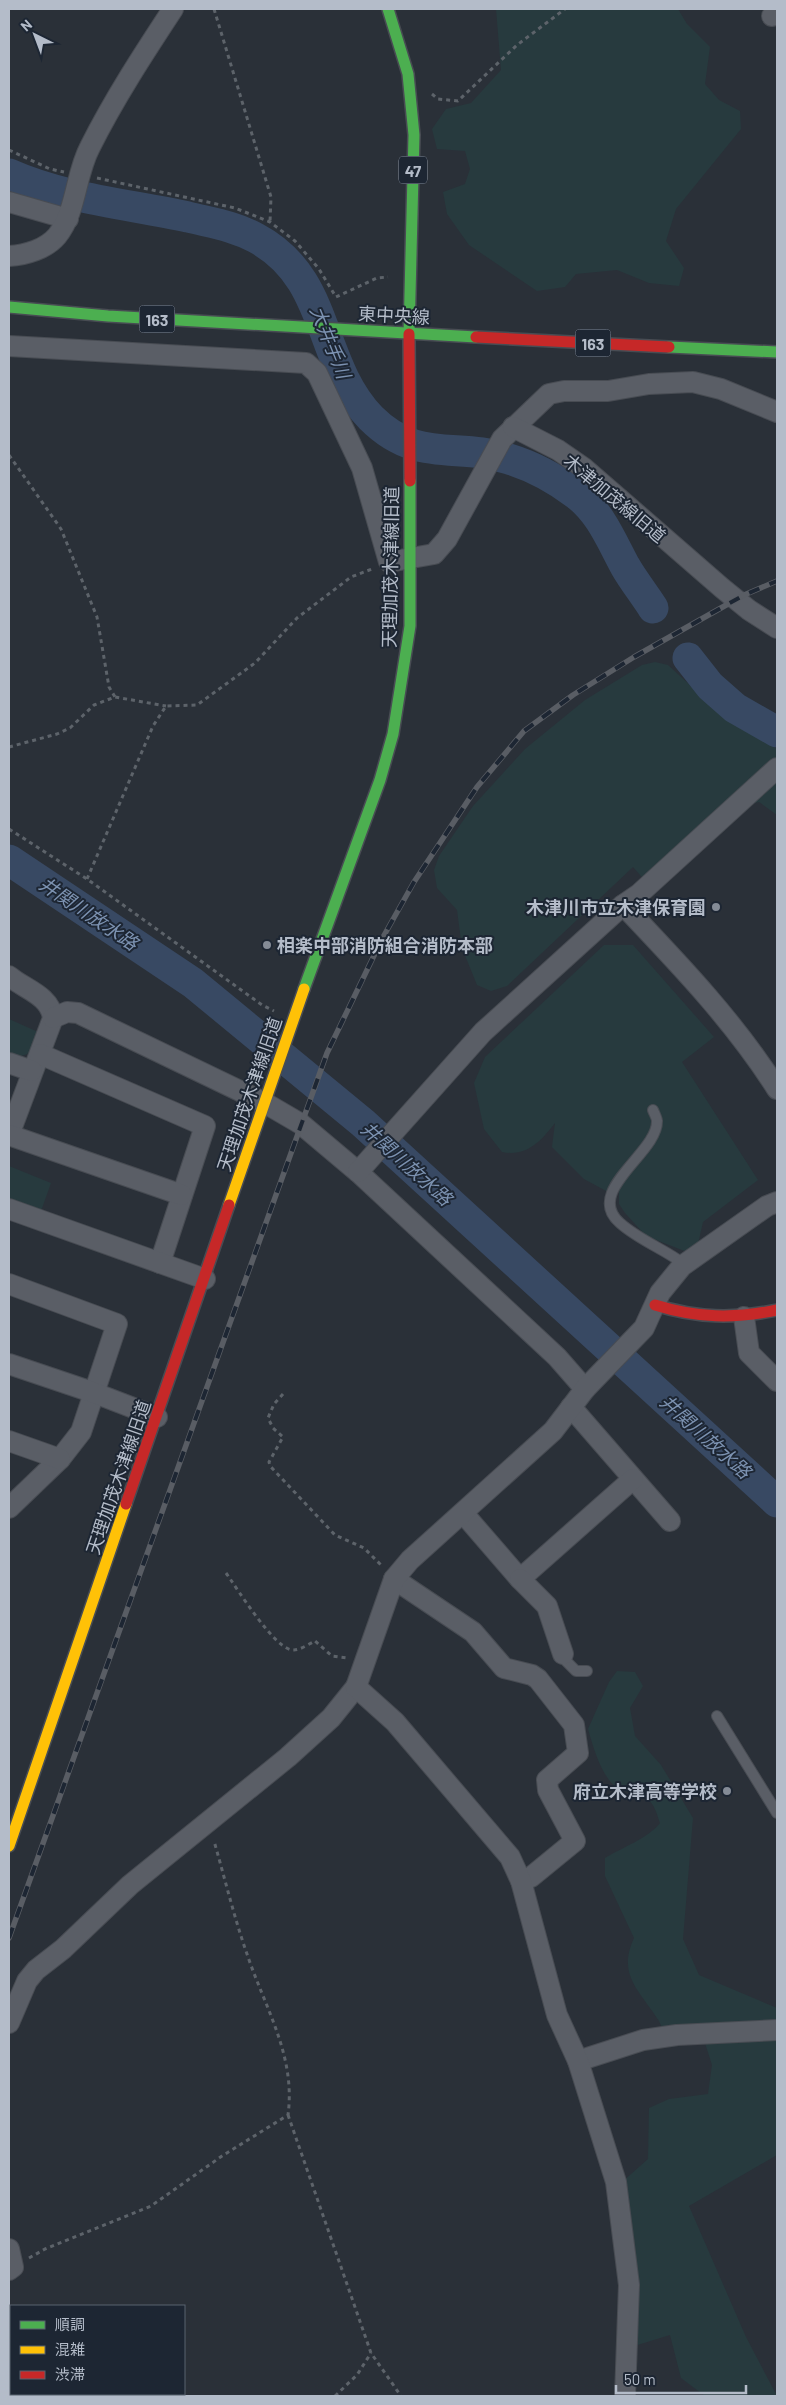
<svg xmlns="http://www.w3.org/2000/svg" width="786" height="2405" font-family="Barlow,'Noto Sans JP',sans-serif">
	<rect width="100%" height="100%" fill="#2a3038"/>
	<g fill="#273a3e">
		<path d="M496 9H678L687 24 710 47 705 84 719 100 740 111 741 129 676 209 666 241 684 268 679 286 649 283 617 270 576 274 565 287 537 291 469 245 447 214 443 192 465 184 470 169 465 151 437 149 432 129 446 109 471 103 501 70Z"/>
		<path d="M655 662 668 665 727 719 777 749V815L759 802 750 804 655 892 633 867 507 986 491 991 477 985 462 948 457 910 437 888 434 870 439 856 473 806 525 749 585 700 642 665Z"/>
		<path d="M604 945H633L714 1037 682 1062 758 1180 703 1222 698 1244 687 1252 646 1236 625 1213 619 1204V1188L635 1158 626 1161 608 1192 584 1179 552 1147 555 1123C541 1141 527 1157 502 1152L484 1129 474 1083 485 1057Z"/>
		<path d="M9 1019 38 1032C30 1050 32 1060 9 1054Z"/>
		<path d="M9 1166 51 1183 41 1211 9 1200Z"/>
		<path d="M617 1671 635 1672 643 1686 630 1708 635 1736 661 1765 693 1818 683 1939 699 1975 777 2008V2026L663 2030 659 2021C639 1990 617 1975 634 1938L605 1876V1858C623 1847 647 1839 660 1823 657 1815 655 1804 647 1799 636 1791 620 1794 609 1780 598 1765 593 1746 588 1729L609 1682Z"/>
		<path d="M777 2033V2155L689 2206 746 2337 777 2396H705L681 2378 670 2335 631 2347 639 2314 621 2183 648 2159 649 2108 669 2099 708 2094 712 2065 704 2040Z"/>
	</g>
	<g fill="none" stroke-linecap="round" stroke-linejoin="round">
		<g stroke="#384963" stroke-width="31">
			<path d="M9 174C65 199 128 204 188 217 212 223 234 226 256 238 331 278 317 362 371 418 417 464 457 442 509 459 532 466 556 479 576 494 600 512 611 540 625 566 633 580 644 594 653 608"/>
			<path d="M688 658 710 686 735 708 777 732"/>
			<path d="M9 860 193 983 363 1123 777 1502"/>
		</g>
		<defs>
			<g id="lane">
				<path d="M653 1110C654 1113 657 1118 657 1121 658 1153 583 1191 620 1223 639 1240 664 1249 684 1264"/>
				<path d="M563 1654 565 1660 576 1671H587"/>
				<path d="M717 1716 777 1813"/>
			</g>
			<g id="street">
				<path d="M772 16 777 11"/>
				<path d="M9 202 68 219"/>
				<path d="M9 256C26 255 46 249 57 236 77 211 75 175 90 147 114 99 144 53 173 9"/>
				<path d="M9 346 306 363 317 373 362 468 389 562 434 554 447 539 502 439 549 394 564 391H608L649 384 693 382 721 389 777 412"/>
				<path d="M513 427 558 450 584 468 722 588 749 610 777 628"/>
				<path d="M623 905C678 963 734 1021 777 1089"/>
				<path d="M9 976C24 989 50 995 53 1018L9 1135"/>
				<path d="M53 1018 67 1012 78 1013 265 1103 301 1124 358 1172 557 1357 585 1389"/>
				<path d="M40 1054 205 1126 160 1263"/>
				<path d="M9 1063 32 1071"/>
				<path d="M9 1135 182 1195"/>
				<path d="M358 1172 483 1032 623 905 639 894 777 768"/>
				<path d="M9 1209 205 1279"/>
				<path d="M9 1284 117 1324 81 1432 60 1459 9 1508"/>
				<path d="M744 1317 749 1353 777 1381"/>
				<path d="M9 1364 92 1392 157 1417"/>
				<path d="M571 1407 670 1521"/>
				<path d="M9 1441 60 1459"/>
				<path d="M463 1513 520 1579 633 1479"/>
				<path d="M394 1579 473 1632 504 1668 532 1675 538 1679 574 1725 578 1753 547 1780 548 1790 575 1841 531 1877 521 1881"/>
				<path d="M520 1579 547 1606 563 1654"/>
				<path d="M9 2023 27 1981 36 1970 63 1949 130 1885 288 1757 331 1718 356 1687"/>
				<path d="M578 2061 643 2040 677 2035 777 2030"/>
				<path d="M9 2249 13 2267 9 2270"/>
				<path d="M625 2396 629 2285 616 2182 578 2061 557 2015 521 1881 510 1857 395 1722 356 1687 394 1579 410 1560 553 1431 585 1389 644 1328 660 1293 682 1266 767 1206 777 1202"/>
			</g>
			<g id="fast">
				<path d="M388 9 408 74 414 135 409 334"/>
				<path d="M9 307 108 316 476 337"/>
				<path d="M669 347 777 352"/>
				<path d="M304 989 380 780 393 734 410 626V481"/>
			</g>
			<g id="slow">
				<path d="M229 1205 304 989"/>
				<path d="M9 1846 126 1504"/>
			</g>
			<g id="jam">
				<path d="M409 334 410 481"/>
				<path d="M476 337 669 347"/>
				<path d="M655 1305C697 1318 734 1319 777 1310"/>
				<path d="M126 1504 229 1205"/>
			</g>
		</defs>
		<use href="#lane" stroke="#484c53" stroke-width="12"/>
		<use href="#street" stroke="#484c53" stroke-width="22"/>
		<use href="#fast" stroke="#484c53" stroke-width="14"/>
		<use href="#slow" stroke="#484c53" stroke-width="14"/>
		<use href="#jam" stroke="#484c53" stroke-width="14"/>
		<g stroke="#5d636a" stroke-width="3" stroke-dasharray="4 4" stroke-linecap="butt">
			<path d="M214 9 271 197 270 222"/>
			<path d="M432 94 438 99 458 101 517 45 565 9"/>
			<path d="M9 150 50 169 64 172"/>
			<path d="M97 178 235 208 270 222 295 241 319 269 336 297 377 278 388 277"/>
			<path d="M9 455 61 529 97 617 109 687 115 697"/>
			<path d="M9 747 57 734 70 728 94 705 115 697 166 706"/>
			<path d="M9 829 87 879 262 1005 274 1011"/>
			<path d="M87 879 153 726 166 706 197 705 255 663 297 618 351 577 372 569"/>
			<path d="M283 1394 274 1404 268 1418 273 1428 283 1437 269 1462 270 1466 335 1535 364 1548 382 1566"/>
			<path d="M226 1573C237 1588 276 1652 294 1650 300 1650 309 1644 315 1641L332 1656 348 1658"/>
			<path d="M288 2115 371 2353 401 2396"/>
			<path d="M29 2258 45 2249 151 2206 222 2156 288 2115C296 2056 265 2008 247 1954 234 1917 225 1879 214 1841"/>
			<path d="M335 2396 357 2375 371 2353"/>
		</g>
		<use href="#lane" stroke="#5a5e66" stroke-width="10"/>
		<use href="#street" stroke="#5a5e66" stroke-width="20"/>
		<use href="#fast" stroke="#4caf50" stroke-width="11"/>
		<use href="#slow" stroke="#ffc107" stroke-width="11"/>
		<use href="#jam" stroke="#c62828" stroke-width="11"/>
		<defs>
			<path id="rail" d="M9 1938 327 1053 382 939 414 882 477 787 524 731 573 695 634 657 744 595 777 581"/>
		</defs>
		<use href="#rail" stroke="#595d64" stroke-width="5.5"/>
		<use href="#rail" stroke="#1d2633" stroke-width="4" stroke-dasharray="11" stroke-linecap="butt"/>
	</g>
	<g fill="#848b96" stroke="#1d2633" stroke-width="2">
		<circle cx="716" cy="907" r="5"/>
		<circle cx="267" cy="945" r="5"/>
		<circle cx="727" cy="1791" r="5"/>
	</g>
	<g text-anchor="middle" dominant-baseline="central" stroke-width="4" stroke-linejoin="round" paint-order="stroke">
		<g fill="#1d2633" stroke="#878f9c" stroke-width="1">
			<rect x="399" y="156.5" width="28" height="27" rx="4"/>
			<rect x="139.5" y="305.5" width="35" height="27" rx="4"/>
			<rect x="575.5" y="329.5" width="35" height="27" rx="4"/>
		</g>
		<g font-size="16" font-weight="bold" fill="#b4bcc9">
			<text x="413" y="170">47</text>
			<text x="157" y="319">163</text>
			<text x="593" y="343">163</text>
		</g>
		<g font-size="18" fill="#b4bcc9" stroke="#1d2633">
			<text transform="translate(394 315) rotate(3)">東中央線</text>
			<text transform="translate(615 498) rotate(40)">木津加茂線旧道</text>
			<text transform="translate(390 567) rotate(-89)">天理加茂木津線旧道</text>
			<text transform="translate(249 1094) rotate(-71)">天理加茂木津線旧道</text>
			<text transform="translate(118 1477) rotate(-71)">天理加茂木津線旧道</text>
		</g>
		<g font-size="18" font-weight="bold" fill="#b4bcc9" stroke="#1d2633" text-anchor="end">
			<text x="706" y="907">木津川市立木津保育園</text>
			<text x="277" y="945" text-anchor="start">相楽中部消防組合消防本部</text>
			<text x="717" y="1791">府立木津高等学校</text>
		</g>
		<g font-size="19" font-style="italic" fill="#7c92b1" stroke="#1d2633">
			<text transform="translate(331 342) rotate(68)">大井手川</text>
			<text transform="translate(89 913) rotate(34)">井関川放水路</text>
			<text transform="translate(407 1163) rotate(42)">井関川放水路</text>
			<text transform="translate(706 1436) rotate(42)">井関川放水路</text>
		</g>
	</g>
	<rect width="786" height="2405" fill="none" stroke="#b4bcc9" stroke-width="20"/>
	<rect x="10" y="2305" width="175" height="90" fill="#1d2633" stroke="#59626f"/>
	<rect x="20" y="2321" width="25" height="8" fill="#4caf50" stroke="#59626f"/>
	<text x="55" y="2330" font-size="15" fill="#b4bcc9">順調</text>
	<rect x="20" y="2346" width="25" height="8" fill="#ffc107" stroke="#59626f"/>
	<text x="55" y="2355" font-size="15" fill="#b4bcc9">混雑</text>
	<rect x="20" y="2371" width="25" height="8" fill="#c62828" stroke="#59626f"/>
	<text x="55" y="2380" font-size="15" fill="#b4bcc9">渋滞</text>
	<g transform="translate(35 35) rotate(318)" stroke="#1d2633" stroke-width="4" paint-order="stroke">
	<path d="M0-4L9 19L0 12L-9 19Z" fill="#b4bcc9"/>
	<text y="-8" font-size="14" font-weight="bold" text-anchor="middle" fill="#b4bcc9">N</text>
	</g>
	<path d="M616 2385v8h130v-8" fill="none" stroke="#b4bcc9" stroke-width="2.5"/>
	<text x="624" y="2385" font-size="15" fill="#b4bcc9" stroke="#1d2633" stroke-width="4" paint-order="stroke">50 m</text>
</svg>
